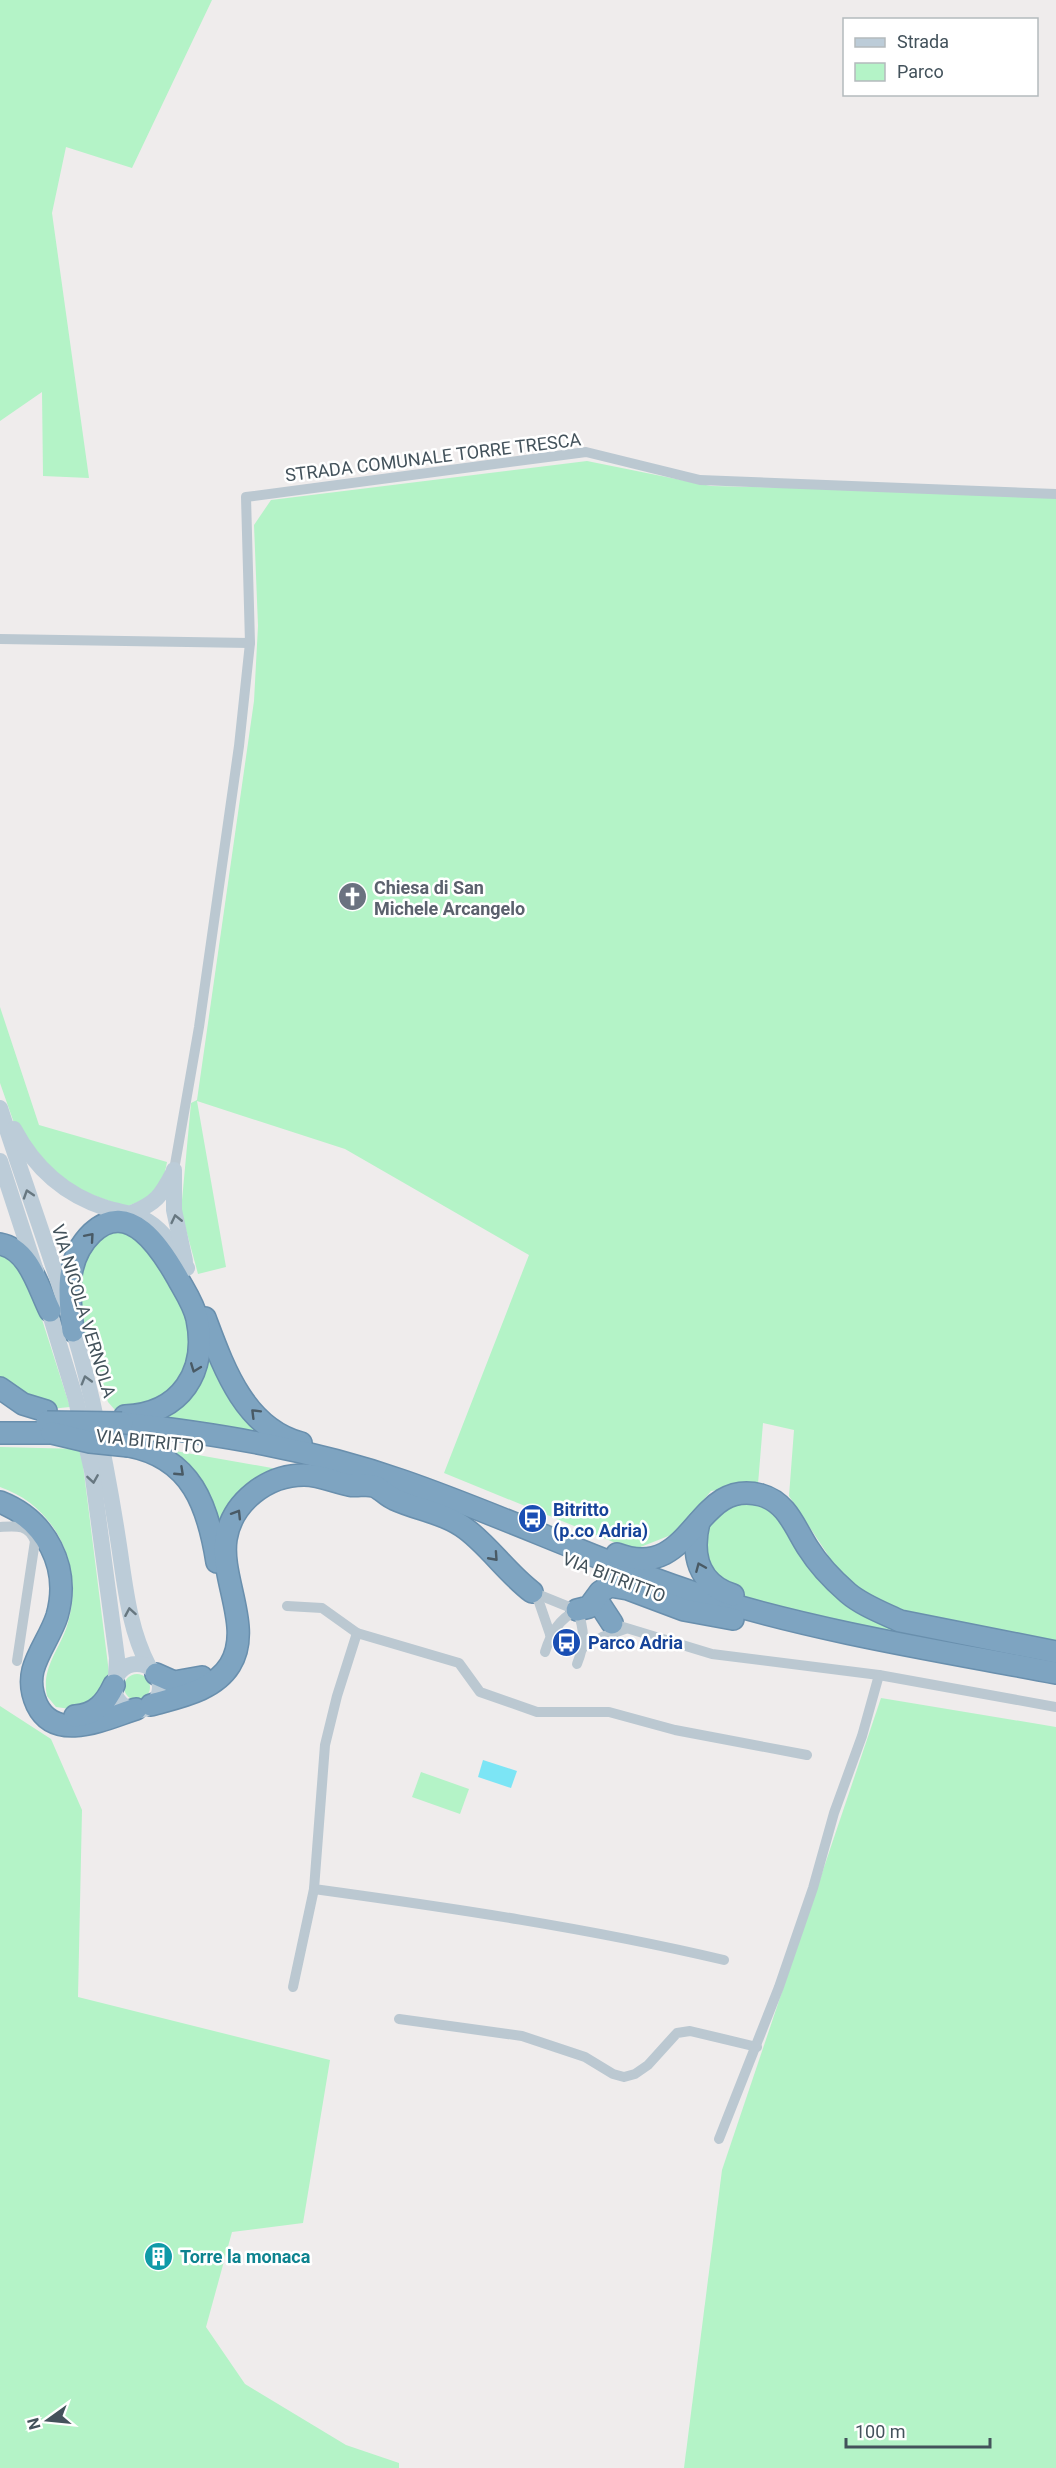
<svg xmlns="http://www.w3.org/2000/svg" width="1056" height="2468" font-family="Roboto,sans-serif">
	<rect width="100%" height="100%" fill="#efecec"/>
	<g fill="#b4f3c7">
		<path d="M0 0H212L132 168 66 147 52 213 89 478 43 476 42 392 0 421Z"/>
		<path d="M587 461 711 486 1056 494V1642L907 1613 874 1598 830 1569 828 1555 789 1496 794 1430 763 1423 758 1484 711 1491 676 1533 633 1550 444 1473 529 1255 345 1149 197 1101 226 1267 198 1274 181 1211 191 1103 197 1100 254 701 258 626 254 525 271 500Z"/>
		<path d="M0 1007 39 1125 167 1162C161 1194 154 1195 126 1207L65 1185 14 1123 0 1083Z"/>
		<path d="M127 1231 150 1244 189 1314 192 1370 168 1395 126 1410H115L108 1402 75 1308V1280L97 1236Z"/>
		<path d="M0 1251 10 1254 29 1279 70 1407 40 1410 0 1386Z"/>
		<path d="M206 1347 271 1437 150 1417Z"/>
		<path d="M0 1447 81 1449 109 1673 108 1682 101 1699 70 1709 56 1707 47 1696C41 1668 59 1651 67 1626 85 1569 58 1507 0 1487Z"/>
		<path d="M164 1449 272 1468 275 1471 222 1542Z"/>
		<path d="M752 1500 769 1508 784 1522 799 1553 908 1633 846 1623 750 1600 702 1574 709 1509Z"/>
		<circle cx="137" cy="1687" r="13"/>
		<path d="M881 1698 1056 1727V2468H684L722 2170Z"/>
		<path d="M0 1706 51 1739 82 1810 78 1997 330 2060 303 2223 232 2232 206 2327 245 2384 346 2445 399 2463V2468H0Z"/>
		<path d="M421 1772 469 1789 460 1814 412 1797Z"/>
	</g>
	<path fill="#7ce5f5" d="M483 1760 517 1771 511 1788 478 1777Z"/>
	<g fill="none" stroke-linecap="round" stroke-linejoin="round">
		<defs>
			<g id="highway">
				<path d="M0 1244C29 1249 38 1287 50 1311"/>
				<path d="M205 1318C223 1366 244 1428 301 1443"/>
				<path d="M73 1331C69 1296 64 1260 92 1233 129 1198 161 1249 177 1277 184 1290 194 1304 197 1319 208 1371 181 1414 125 1416"/>
				<path d="M0 1388 23 1404 46 1411"/>
				<path d="M122 1423C218 1434 311 1449 403 1481 507 1517 608 1566 713 1599 825 1633 941 1651 1056 1673"/>
				<path d="M0 1433H52"/>
				<path d="M129 1446C192 1458 208 1506 217 1562"/>
				<path d="M0 1502C46 1520 71 1567 57 1616 51 1635 38 1651 33 1670 30 1682 32 1694 37 1705 56 1744 107 1718 136 1709"/>
				<path d="M699 1522C691 1555 698 1584 733 1595"/>
				<path d="M617 1554C694 1583 694 1477 761 1495 787 1502 795 1528 808 1548 818 1564 833 1580 848 1593 862 1605 883 1613 900 1621L1056 1652"/>
				<path d="M597 1600 612 1623"/>
				<path d="M577 1610 589 1607 600 1592 610 1586 628 1589 684 1610 733 1619"/>
				<path d="M156 1674 174 1682 202 1677"/>
				<path d="M151 1705C179 1697 214 1691 230 1665 253 1628 220 1579 226 1539 232 1502 267 1475 304 1475 320 1475 334 1482 349 1485 357 1487 368 1483 376 1487 382 1490 387 1496 394 1499 418 1510 445 1513 466 1529 490 1547 507 1573 532 1592"/>
				<path d="M75 1716C96 1715 106 1702 114 1685"/>
			</g>
		</defs>
		<use href="#highway" stroke="#698fad" stroke-width="24"/>
		<g stroke="#bbc8d1" stroke-width="10">
			<path d="M0 639 250 643"/>
			<path d="M174 1170 199 1027 239 746 250 643 246 497 586 452 700 480 1056 494"/>
			<path d="M0 1527C16 1526 28 1524 35 1541L17 1661"/>
			<path d="M532 1592 579 1611"/>
			<path d="M532 1592 539 1602 550 1634"/>
			<path d="M287 1606 322 1608 357 1633 337 1696 325 1745 314 1889C452 1908 588 1928 724 1960"/>
			<path d="M610 1623 712 1654 879 1675 1056 1707"/>
			<path d="M357 1633 459 1663 480 1692 537 1712H609L675 1730 807 1755"/>
			<path d="M550 1634 584 1647"/>
			<path d="M584 1647 602 1637 625 1629"/>
			<path d="M545 1652C551 1633 559 1619 577 1610"/>
			<path d="M577 1664C585 1644 585 1630 577 1610"/>
			<path d="M293 1987 314 1889"/>
			<path d="M399 2019 522 2036 585 2057 613 2074 624 2077 635 2074 648 2065 677 2033 690 2031 757 2047"/>
			<path d="M719 2139 779 1987 813 1888 834 1813 862 1736 879 1675"/>
		</g>
		<g stroke="#bcccd8" stroke-width="16">
			<path d="M0 1108C31 1205 69 1301 92 1400 102 1446 111 1493 118 1539 125 1583 128 1627 149 1667"/>
			<path d="M14 1129C34 1167 65 1195 106 1208 121 1213 135 1212 149 1222 165 1232 177 1252 187 1268"/>
			<path d="M0 1161 36 1271"/>
			<path d="M174 1170V1210L185 1261"/>
			<path d="M132 1213C156 1203 161 1196 173 1173"/>
			<path d="M46 1301 76 1400 92 1471 117 1658 116 1678"/>
			<circle cx="137" cy="1687" r="23"/>
		</g>
		<use href="#highway" stroke="#7ea4c1" stroke-width="21"/>
		<defs>
			<g id="highway-bridge">
				<path d="M47 1422 122 1423"/>
				<path d="M52 1433 90 1442 129 1446"/>
			</g>
		</defs>
		<use href="#highway-bridge" stroke="#698fad" stroke-width="24" stroke-linecap="butt"/>
		<use href="#highway-bridge" stroke="#7ea4c1" stroke-width="21"/>
	</g>
	<defs><path id="oneway-chevron" d="M-2-3.5L2.5 0L-2 3.5" fill="none" stroke-width="1.6" stroke-linecap="round" stroke-linejoin="round" transform="scale(1.5)"/></defs>
	<g stroke="#677780">
		<use href="#oneway-chevron" transform="translate(28 1194) rotate(-108)"/>
		<use href="#oneway-chevron" transform="translate(176 1219) rotate(-103)"/>
		<use href="#oneway-chevron" transform="translate(86 1380) rotate(-106)"/>
		<use href="#oneway-chevron" transform="translate(93 1479) rotate(81)"/>
		<use href="#oneway-chevron" transform="translate(130 1612) rotate(-100)"/>
	</g>
	<g stroke="#495a65">
		<use href="#oneway-chevron" transform="translate(90 1237) rotate(-49)"/>
		<use href="#oneway-chevron" transform="translate(195 1368) rotate(111)"/>
		<use href="#oneway-chevron" transform="translate(255 1413) rotate(-135)"/>
		<use href="#oneway-chevron" transform="translate(180 1472) rotate(43)"/>
		<use href="#oneway-chevron" transform="translate(237 1514) rotate(-58)"/>
		<use href="#oneway-chevron" transform="translate(494 1557) rotate(48)"/>
		<use href="#oneway-chevron" transform="translate(700 1567) rotate(-113)"/>
	</g>
	<defs>
		<symbol id="church-disc" viewBox="-11 -11 22 22"><circle r="9.5" fill="#6b7280" stroke="#fff"/><path d="M-1.2-6h2.4v3.5h3.3v2.4h-3.3V6h-2.4V-.1h-3.3v-2.4h3.3Z" fill="#fff"/></symbol>
		<symbol id="bus-disc" viewBox="-11 -11 22 22"><circle r="9.5" fill="#1a4fb4" stroke="#fff"/><path d="M-5-6H5V4H4V6H2V4H-2V6H-4V4H-5ZM-3.5-4V0h7V-4ZM-3.5 1.2v1.5H-2V1.2ZM2 1.2v1.5H3.5V1.2Z" fill="#fff"/></symbol>
		<symbol id="building-disc" viewBox="-11 -11 22 22"><circle r="9.5" fill="#0f9aa8" stroke="#fff"/><path d="M-4-6H4V6H1V3H-1V6H-4ZM-2.5-4.3h1.7v1.8h-1.7ZM.8-4.3h1.7v1.8H.8ZM-2.5-1h1.7V.8h-1.7ZM.8-1h1.7V.8H.8Z" fill="#fff"/></symbol>
	</defs>
	<g fill-rule="evenodd">
		<use href="#church-disc" x="336" y="880" width="33" height="33"/>
		<use href="#bus-disc" x="516" y="1502" width="33" height="33"/>
		<use href="#bus-disc" x="550" y="1626" width="33" height="33"/>
		<use href="#building-disc" x="142" y="2240" width="33" height="33"/>
	</g>
	<g text-anchor="middle" dominant-baseline="central" stroke-width="5" stroke-linejoin="round" paint-order="stroke">
		<g font-size="18" fill="#43525b" stroke="#fff">
			<text transform="translate(433 457) rotate(-7)">STRADA COMUNALE TORRE TRESCA</text>
			<text transform="translate(84 1311) rotate(73)">VIA NICOLA VERNOLA</text>
			<text transform="translate(150 1441) rotate(6)">VIA BITRITTO</text>
			<text transform="translate(614 1577) rotate(21)">VIA BITRITTO</text>
		</g>
		<g font-size="18" font-weight="bold" fill="#5b616d" stroke="#fff" text-anchor="start">
			<text x="374" y="887">Chiesa di San<tspan x="374" dy="21">Michele Arcangelo</tspan></text>
		</g>
		<g font-size="18" font-weight="bold" fill="#164399" stroke="#fff" text-anchor="start">
			<text x="553" y="1509">Bitritto<tspan x="553" dy="21">(p.co Adria)</tspan></text>
			<text x="588" y="1642">Parco Adria</text>
		</g>
		<g font-size="18" font-weight="bold" fill="#0d838f" stroke="#fff" text-anchor="start">
			<text x="180" y="2256">Torre la monaca</text>
		</g>
	</g>
	<rect x="843" y="18" width="195" height="78" fill="#ffffff" stroke="#b4babd" stroke-width="1.5"/>
	<rect x="855" y="38" width="30" height="9" fill="#bcccd8" stroke="#b4babd" stroke-width="1.5"/>
	<text x="897" y="48" font-size="18" fill="#43525b">Strada</text>
	<rect x="855" y="63" width="30" height="18" fill="#b4f3c7" stroke="#b4babd" stroke-width="1.5"/>
	<text x="897" y="78" font-size="18" fill="#43525b">Parco</text>
	<g transform="translate(48 2420) rotate(255)" stroke="#ffffff" stroke-width="4.5" paint-order="stroke">
	<path d="M0-4.5L10 22L0 15L-10 22Z" fill="#43525b"/>
	<text y="-9" font-size="16" font-weight="bold" text-anchor="middle" fill="#43525b">N</text>
	</g>
	<path d="M846 2438v9h144v-9" fill="none" stroke="#43525b" stroke-width="3"/>
	<text x="855" y="2438" font-size="18" fill="#43525b" stroke="#ffffff" stroke-width="4.5" paint-order="stroke">100 m</text>
</svg>
